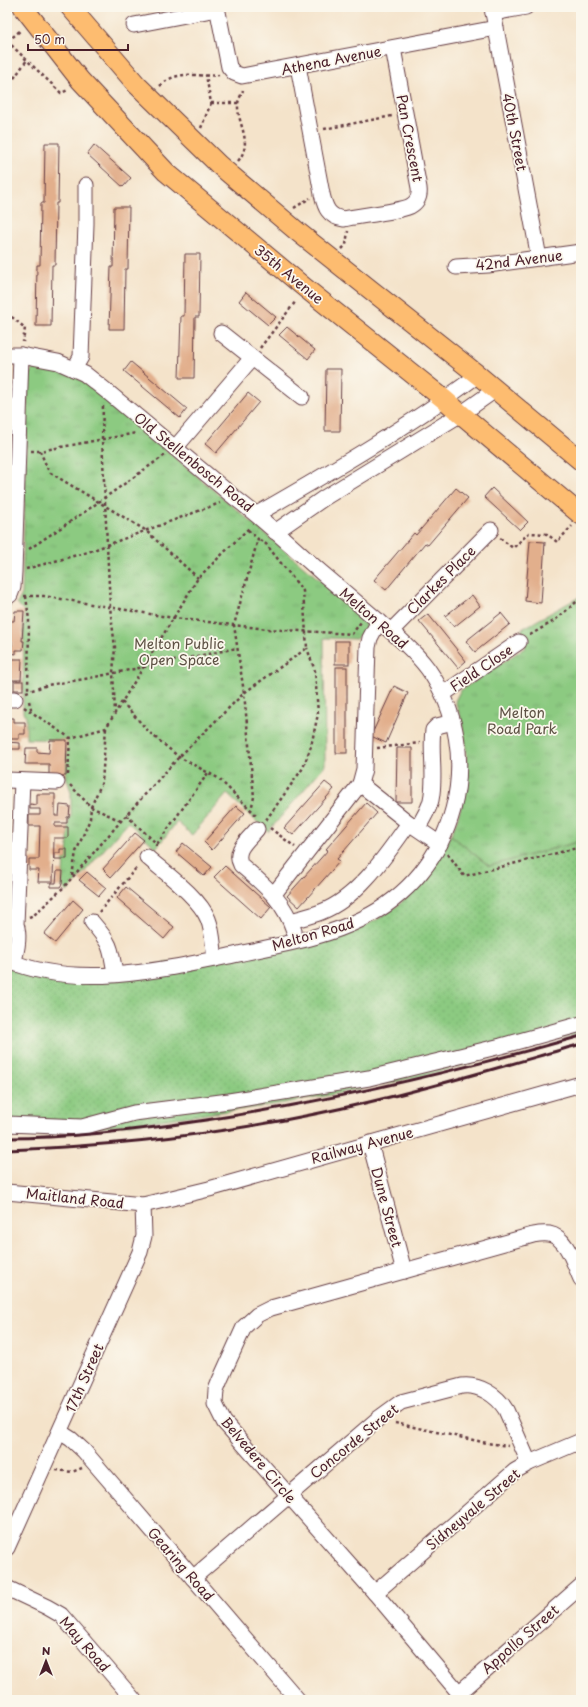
<svg xmlns="http://www.w3.org/2000/svg" width="588" height="1707" font-family="'Playpen Sans',sans-serif">
	<defs>
		<pattern id="grass-dots" width="8" height="8" patternUnits="userSpaceOnUse"><rect width="8" height="8" fill="#8cca81"/><path d="M2 2h.1M6 6h.1" fill="none" stroke="#7aad70" stroke-width="1.8" stroke-linecap="round"/></pattern>
		<pattern id="park-tufts" width="24" height="20" patternUnits="userSpaceOnUse"><rect width="24" height="20" fill="#8cca81"/><path d="M3 7l-1-3M5 7V3M7 7l1-3M15 17l-1-3M17 17v-4M19 17l1-3" fill="none" stroke="#7aad70"/></pattern>
	</defs>
	<rect width="100%" height="100%" fill="#fbf7ec"/>
	<filter id="ink" filterUnits="userSpaceOnUse"><feTurbulence type="fractalNoise" baseFrequency=".025" numOctaves="2"/><feDisplacementMap in="SourceGraphic" scale="8" xChannelSelector="R" yChannelSelector="G"/><feConvolveMatrix kernelMatrix="1 2 1 2 8 2 1 2 1" color-interpolation-filters="sRGB"/></filter>
	<filter id="wash" filterUnits="userSpaceOnUse"><feTurbulence type="fractalNoise" baseFrequency=".012" numOctaves="4" result="noise"/><feDisplacementMap in="SourceGraphic" scale="16" xChannelSelector="R" yChannelSelector="G"/><feGaussianBlur stdDeviation="0.9" result="paint"/><feColorMatrix in="noise" values="0 0 0 0 0 0 0 0 0 0 0 0 0 0 0 0 0 1.4 0 .05"/><feComposite in="paint" operator="in"/></filter>
	<g filter="url(#wash)">
		<rect width="100%" height="100%" fill="#f4e3ca"/>
		<path fill="url(#grass-dots)" stroke="#6b7456" d="M451 835 489 866 581 841V1033L427 1075 316 1098 259 1107 107 1127 7 1130V967L57 980 340 936C394 917 427 887 451 835Z"/>
		<g fill="url(#park-tufts)" stroke="#6b7456">
			<path d="M42 365H47L76 377 95 390 366 619 367 626 356 639 324 638 325 765 268 832 227 794 192 835 177 822 156 848 128 822 67 892 62 886 64 860H67L69 817H71V792L66 776 67 740 26 739V716L23 713 24 611 17 604 22 594 28 379 33 369Z"/>
			<path d="M581 596V841L489 866 451 835C470 791 472 747 455 701L460 691 526 647 520 636 522 629Z"/>
		</g>
		<g id="blocks">
			<g fill="#e2af8c">
				<path d="M45 143H59L58 203H56L55 265H52L51 326H36L37 265H40L41 203H44Z"/>
				<path d="M94 145 131 178 123 187 87 154Z"/>
				<path d="M114 207H129L128 269H125L124 329H109L111 267H113Z"/>
				<path d="M185 254H200L199 317H195L194 378H179L181 316H184Z"/>
				<path d="M246 292 276 317 268 325 239 301Z"/>
				<path d="M287 327 315 350 308 359 279 335Z"/>
				<path d="M131 362 187 409 180 418 124 371Z"/>
				<path d="M326 369H341L340 431H325Z"/>
				<path d="M248 393 259 402 216 453 205 444Z"/>
				<path d="M456 488 468 498 428 545 425 543 386 590 374 580 414 533 416 535Z"/>
				<path d="M492 488 528 522 520 530 484 497Z"/>
				<path d="M530 541 545 542 541 603 525 601Z"/>
				<path d="M472 595 480 606 454 627 445 616Z"/>
				<path d="M7 610H9V621H14L15 611H24L22 641H24L23 650H16V654L10 653V650H9V645L12 646V642L11 638H7Z"/>
				<path d="M501 613 510 624 475 652 466 641Z"/>
				<path d="M428 614 466 661 458 668 419 621Z"/>
				<rect x="335" y="641" width="14" height="23"/>
				<path d="M7 659H22L21 680H10V676H7Z"/>
				<rect x="336" y="667" width="11" height="86"/>
				<rect x="14" y="681" width="9" height="9"/>
				<path d="M394 686 408 693 386 743 371 736Z"/>
				<path d="M7 718H14V722H25V734H19V739H7Z"/>
				<path d="M50 740H67L66 776 49 775V764H25L26 748H37V752L49 753Z"/>
				<path d="M7 742 20 743V749H7Z"/>
				<path d="M397 748H412V802H396Z"/>
				<path d="M325 782 334 789 293 835 284 828Z"/>
				<path d="M37 794H55V816H59L60 805 70 806 69 817H67V823H55V827H68V838H54L53 882H38L39 870H29V859H39L40 826H29V815H40V809H30V804L37 805Z"/>
				<path d="M366 803 377 813 337 859 340 861 299 907 287 896 328 850 326 849Z"/>
				<path d="M236 806 245 813 212 850 204 842Z"/>
				<path d="M135 833 144 840 111 877 103 869Z"/>
				<path d="M183 843 212 867 204 876 176 852Z"/>
				<path d="M60 849H67V859H55V853H60Z"/>
				<path d="M225 866 271 907 261 919 214 877Z"/>
				<path d="M57 871H63L62 884 60 887H51V883H56Z"/>
				<path d="M87 872 106 888 99 896 79 880Z"/>
				<path d="M126 887 174 927 164 939 117 898Z"/>
				<path d="M73 900 83 909 55 943 44 934Z"/>
			</g>
		</g>
	</g>
	<g filter="url(#ink)">
		<use href="#blocks" fill-opacity="0" stroke="#643c43" stroke-width="1"/>
		<g fill="none" stroke-linecap="round" stroke-linejoin="round">
			<defs>
				<g id="minor">
					<path d="M217 7 229 67 234 73 242 76 496 28"/>
					<path d="M492 7 539 258"/>
					<path d="M493 13 526 7"/>
					<path d="M134 25 217 9"/>
					<path d="M298 66 322 194C325 207 328 217 344 219 356 216 405 211 412 205 418 201 420 195 419 188L393 48"/>
					<path d="M456 267 488 265 581 252"/>
					<path d="M221 333 302 397"/>
					<path d="M7 355H21L58 362 85 374 109 393 235 498C266 521 293 548 322 573 340 588 357 603 375 618 393 633 413 649 428 669 488 755 457 873 362 919 322 939 277 945 234 955 163 970 76 990 7 960"/>
					<path d="M74 369 81 357 86 224V185"/>
					<path d="M175 448 252 358"/>
					<path d="M257 514C332 471 408 427 478 375"/>
					<path d="M275 532 324 498 461 414 495 390"/>
					<path d="M7 597 10 595 13 587 14 572 21 355"/>
					<path d="M391 631 491 530"/>
					<path d="M443 694 519 642"/>
					<path d="M7 699H15"/>
					<path d="M7 780 57 782"/>
					<path d="M360 784 364 769 368 647 370 638 379 621"/>
					<path d="M418 828C422 819 429 810 431 800 436 777 430 753 433 730L437 726 453 722"/>
					<path d="M257 829C248 840 233 850 241 865 264 885 284 900 294 931"/>
					<path d="M147 857C165 873 199 897 208 919 213 931 213 946 215 959"/>
					<path d="M274 894 360 784 409 823 440 844"/>
					<path d="M291 921C301 918 311 916 321 912 358 898 387 854 409 823"/>
					<path d="M92 922C110 943 111 946 115 974"/>
					<path d="M13 963C17 951 20 936 16 924L22 781"/>
					<path d="M7 1124 82 1127 134 1113 229 1101 369 1078 501 1046 581 1024"/>
					<path d="M370 1143 404 1271"/>
					<path d="M7 1192 143 1205 209 1189 581 1084"/>
					<path d="M60 1432 71 1439 84 1451 298 1700"/>
					<path d="M7 1548 140 1252 144 1236 143 1205"/>
					<path d="M193 1578 379 1418 401 1402 462 1386C479 1384 497 1395 506 1410L529 1463"/>
					<path d="M7 1588 47 1607 61 1615 134 1700"/>
					<path d="M375 1593 515 1471 529 1463 581 1441"/>
					<path d="M459 1693 581 1586"/>
					<path d="M465 1700 375 1593 224 1422 215 1404 216 1390 220 1380 244 1327 257 1315 271 1308 533 1235C538 1234 543 1233 549 1234 567 1237 574 1264 581 1279"/>
				</g>
				<g id="major">
					<path d="M23 7 80 80 166 172 304 287 445 400 461 414 581 515"/>
					<path d="M70 7 137 85 219 165 298 232 478 375 581 461"/>
				</g>
			</defs>
			<use href="#minor" stroke="#643c43" stroke-width="17"/>
			<use href="#major" stroke="#643c43" stroke-width="21"/>
			<g stroke="#643c43" stroke-width="2.5" stroke-dasharray="3 3" stroke-linecap="butt">
				<path d="M7 41 61 93 68 90"/>
				<path d="M8 41 21 30"/>
				<path d="M160 86C179 68 196 78 219 75"/>
				<path d="M7 88 27 60"/>
				<path d="M211 103H238"/>
				<path d="M201 128 211 103 206 75"/>
				<path d="M324 129 392 116"/>
				<path d="M238 161C254 142 237 125 238 104 238 100 242 94 243 90"/>
				<path d="M294 208 310 198"/>
				<path d="M342 249 346 245 348 231"/>
				<path d="M7 313 25 328 23 342"/>
				<path d="M260 348 296 301"/>
				<path d="M103 406 102 439 110 607 115 647 113 673 115 712"/>
				<path d="M31 451H40L136 433"/>
				<path d="M40 451 49 472 145 530 198 578"/>
				<path d="M248 530 258 539 234 625 244 693 254 797 251 810"/>
				<path d="M500 538 513 548 529 533 547 534 557 542 572 526"/>
				<path d="M29 549 86 511 165 455"/>
				<path d="M26 569 88 552 220 503"/>
				<path d="M24 596H44L174 618 267 629 352 634 361 622"/>
				<path d="M26 596 29 620 28 692"/>
				<path d="M530 635 554 621 581 598"/>
				<path d="M26 692 48 685 90 678 237 648"/>
				<path d="M29 701 32 712"/>
				<path d="M122 702 150 733 179 757 218 778 256 815"/>
				<path d="M24 707 70 738"/>
				<path d="M377 748 420 743"/>
				<path d="M68 775 70 738 106 728 198 578 250 527"/>
				<path d="M70 785 91 807 121 821"/>
				<path d="M126 815 157 844 155 847"/>
				<path d="M266 820 303 768 311 746 318 714 315 671 307 648"/>
				<path d="M270 828 295 847"/>
				<path d="M157 844 208 773"/>
				<path d="M448 854 464 876 581 847"/>
				<path d="M72 876 76 852 90 819 91 807 102 782 106 728"/>
				<path d="M99 912 137 867"/>
				<path d="M29 917 34 915 64 887 121 821 179 757 244 693 307 648 303 591 266 544 258 539"/>
				<path d="M395 1423 487 1443 508 1446"/>
				<path d="M56 1470 72 1472 82 1468"/>
			</g>
			<use href="#minor" stroke="#fff" stroke-width="15"/>
			<use href="#major" stroke="#fdbc70" stroke-width="19"/>
			<g stroke="#4a1f2b" stroke-width="3">
				<path d="M7 1138C74 1138 140 1130 206 1120 333 1101 457 1071 581 1036"/>
				<path d="M7 1150C110 1146 214 1135 315 1114 405 1096 493 1069 581 1044"/>
			</g>
		</g>
	</g>
	<g text-anchor="middle" dominant-baseline="central" stroke-width="3.5" stroke-linejoin="round" paint-order="stroke">
		<g font-size="14" fill="#4a1f2b" stroke="#fbf7ec">
			<text transform="translate(331 60) rotate(-11)">Athena Avenue</text>
			<text transform="translate(515 132) rotate(79)">40th Street</text>
			<text transform="translate(410 138) rotate(79)">Pan Crescent</text>
			<text transform="translate(519 260) rotate(-7)">42nd Avenue</text>
			<text transform="translate(289 274) rotate(39)">35th Avenue</text>
			<text transform="translate(194 462) rotate(39)">Old Stellenbosch Road</text>
			<text transform="translate(441 580) rotate(-45)">Clarkes Place</text>
			<text transform="translate(374 618) rotate(41)">Melton Road</text>
			<text transform="translate(481 668) rotate(-34)">Field Close</text>
			<text transform="translate(313 934) rotate(-16)">Melton Road</text>
			<text transform="translate(362 1145) rotate(-15)">Railway Avenue</text>
			<text transform="translate(75 1198) rotate(6)">Maitland Road</text>
			<text transform="translate(387 1207) rotate(75)">Dune Street</text>
			<text transform="translate(84 1378) rotate(-66)">17th Street</text>
			<text transform="translate(354 1441) rotate(-39)">Concorde Street</text>
			<text transform="translate(259 1460) rotate(50)">Belvedere Circle</text>
			<text transform="translate(473 1509) rotate(-40)">Sidneyvale Street</text>
			<text transform="translate(181 1564) rotate(49)">Gearing Road</text>
			<text transform="translate(520 1639) rotate(-41)">Appollo Street</text>
			<text transform="translate(85 1644) rotate(49)">May Road</text>
		</g>
		<g font-size="14" fill="#5e5245" stroke="#fbf7ec">
			<text x="179" y="643">Melton Public<tspan x="179" dy="16">Open Space</tspan></text>
			<text x="522" y="712">Melton<tspan x="522" dy="16">Road Park</tspan></text>
		</g>
	</g>
	<rect width="588" height="1707" fill="none" stroke="#fbf7ec" stroke-width="24"/>
	<g transform="translate(46 1661)" stroke="#fbf7ec" stroke-width="3" paint-order="stroke">
	<path d="M0-3L7 15L0 10L-7 15Z" fill="#4a1f2b"/>
	<text y="-6" font-size="11" font-weight="bold" text-anchor="middle" fill="#4a1f2b">N</text>
	</g>
	<path d="M28 44v6h100v-6" fill="none" stroke="#4a1f2b" stroke-width="2"/>
	<text x="34" y="44" font-size="12" fill="#4a1f2b" stroke="#fbf7ec" stroke-width="3" paint-order="stroke">50 m</text>
</svg>
